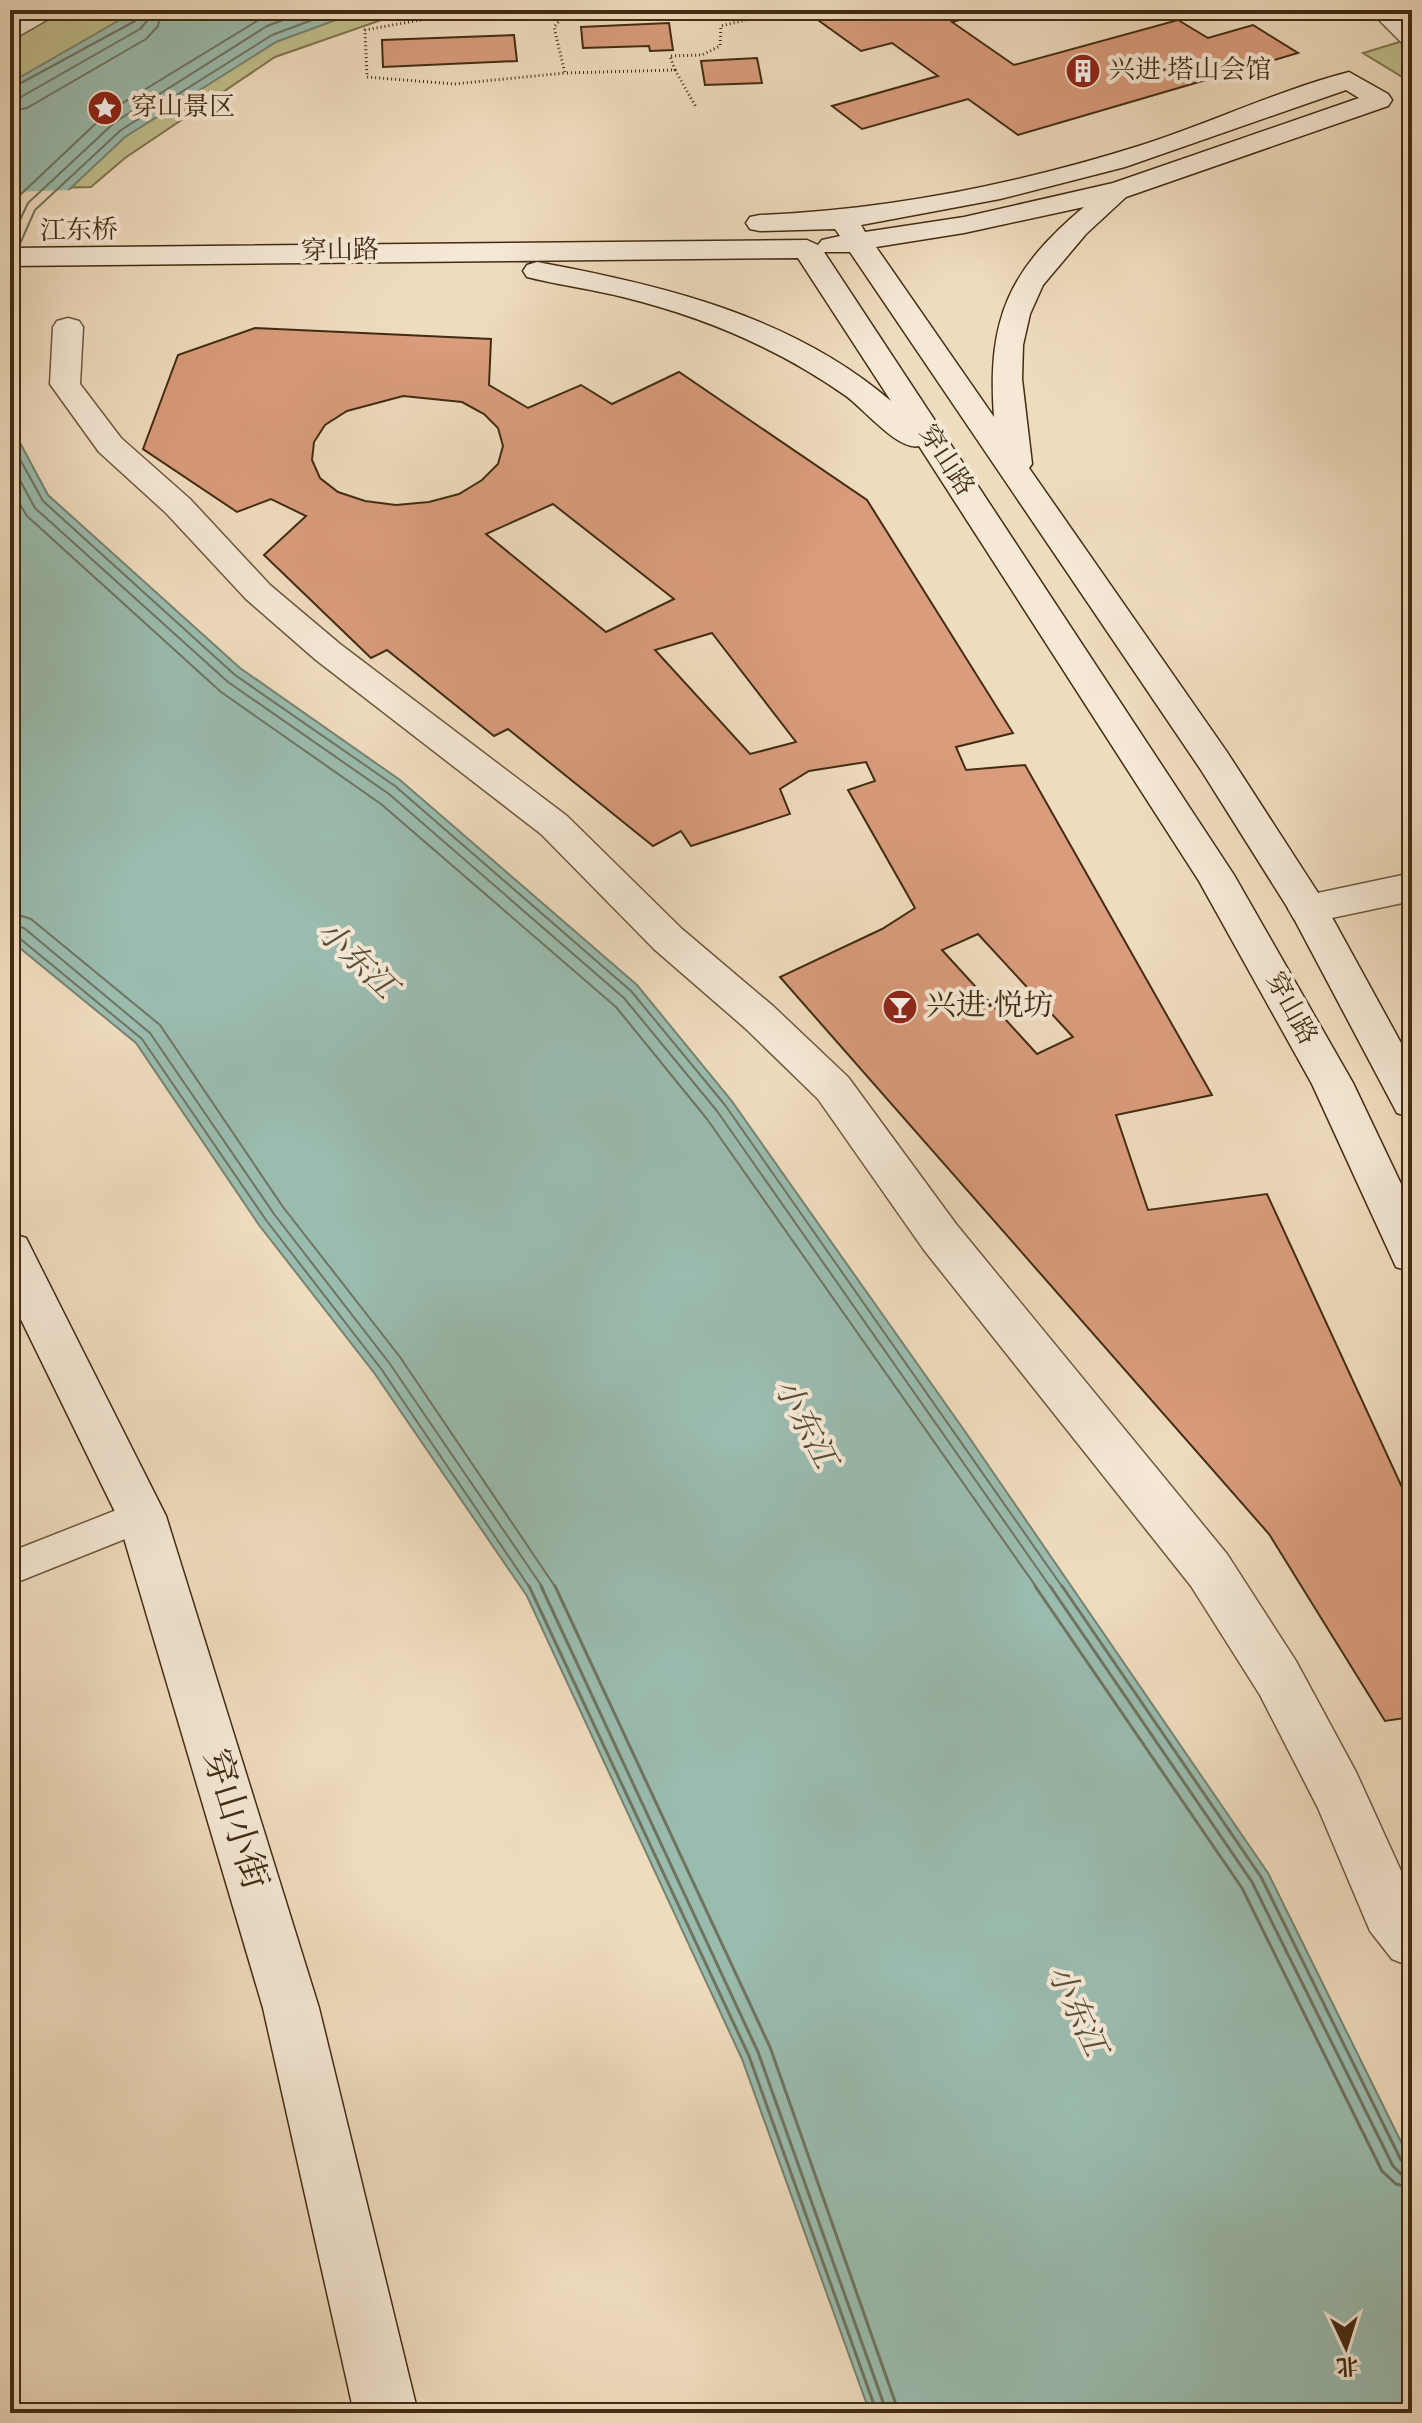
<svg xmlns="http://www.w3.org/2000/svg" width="1422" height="2423" font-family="'Sorts Mill Goudy','Noto Serif SC',serif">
	<rect width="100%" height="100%" fill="#efdcbe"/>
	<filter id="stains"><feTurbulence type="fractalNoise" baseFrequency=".0025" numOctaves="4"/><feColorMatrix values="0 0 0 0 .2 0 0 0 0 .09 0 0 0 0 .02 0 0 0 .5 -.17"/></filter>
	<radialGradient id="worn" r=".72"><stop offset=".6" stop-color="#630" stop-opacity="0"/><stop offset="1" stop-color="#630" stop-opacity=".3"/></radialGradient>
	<g fill="#c0be8c" stroke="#81754f" stroke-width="2">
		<path d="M10 10H443L387 18 275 57 125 158 91 187 10 189Z"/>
		<path d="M1412 38V83L1363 53Z"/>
	</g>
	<g fill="#9abcaf" stroke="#778270" stroke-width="2">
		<path d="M137 10H363L276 42 125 137 41 216 10 286V83Z"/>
		<path d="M10 424 48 495 240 668 400 780 637 985 731 1100 964 1430 1268 1873 1412 2164V2413H870L742 2059 527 1596 375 1374 259 1225 136 1043 10 940Z"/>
	</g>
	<path fill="#efdcbe" d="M74 190 44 218 10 290V192Z"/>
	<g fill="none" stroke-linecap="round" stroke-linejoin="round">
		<g stroke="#6e7460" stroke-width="2">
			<path d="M10 89 135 21 139 10"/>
			<path d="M10 99 21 97 140 29 147 21 149 10"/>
			<path d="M10 111 27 108 146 39 158 26 161 10"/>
			<path d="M10 212 20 195 108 112 275 10"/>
			<path d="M10 241 28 203 115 122 267 26 310 10"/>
			<path d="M19 246 35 210 121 130 272 35 339 10"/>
			<path d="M10 441 43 501 235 675 395 786 631 991 725 1105 1063 1588"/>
			<path d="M10 462 35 508 228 682 389 794 624 998 717 1111 1051 1588"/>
			<path d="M10 488 27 516 221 692 381 804 616 1007 707 1119 1037 1588"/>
			<path d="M10 912 31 919 160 1025 283 1207 400 1357 556 1588"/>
			<path d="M10 924 24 928 150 1033 274 1214 390 1364 543 1588"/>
			<path d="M10 935 18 937 142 1039 266 1220 382 1370 530 1588"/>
		</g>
		<g stroke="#6e7460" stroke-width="3">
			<path d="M529 1586 749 2056 877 2413"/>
			<path d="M541 1586 758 2052 887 2413"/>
			<path d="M555 1586 770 2047 899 2413"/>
			<path d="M1035 1586 1242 1888 1382 2171 1396 2184 1412 2188"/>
			<path d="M1050 1586 1252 1882 1393 2166 1401 2174 1412 2176"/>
			<path d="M1062 1586 1261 1877 1401 2160 1412 2166"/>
		</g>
	</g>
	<g fill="#d99c7c" stroke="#422c12" stroke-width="2" fill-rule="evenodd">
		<path d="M804 10H997L952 22 1014 65 1178 20 1208 38 1253 25 1298 53 1018 135 968 99 862 129 832 106 938 76 892 43 861 51Z"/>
		<path d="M669 23 673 50 650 51 649 46 583 48 581 27Z"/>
		<path d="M514 35 517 61 383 67 382 40Z"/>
		<path d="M757 58 762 83 705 85 701 61Z"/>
		<path d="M255 328 491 339 489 385 528 408 581 385 612 404 679 372 867 500 1013 733 956 747 966 770 1025 765 1212 1095 1116 1115 1148 1210 1267 1194 1412 1509V1717L1385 1721 1269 1534 780 977 882 929 915 908 848 790 875 781 866 762 809 771 780 789 790 814 691 846 681 831 653 846 508 729 494 736 387 650 371 658 264 555 306 516 271 499 237 512 143 449 178 355ZM403 396 462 402 484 414 498 428 503 446 498 464 482 480 459 494 429 502 396 505 365 501 338 492 320 478 312 460 314 442 325 425 347 411ZM553 504 674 599 606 632 486 534ZM712 633 796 742 750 754 655 650ZM978 934 1073 1037 1037 1054 942 950Z"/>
	</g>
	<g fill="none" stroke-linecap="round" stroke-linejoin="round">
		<defs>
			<path id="lane" d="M142 1500 155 1505 160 1516 155 1527 10 1585V1552Z"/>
			<g id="street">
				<path d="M34 10H64L10 41V23Z"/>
				<path d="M1369 10H1395L1412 25V47L1403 44Z"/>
				<path d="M68 318 79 321 83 327 80 384 121 438 190 499 270 585 340 644 567 816 682 929 773 1006 848 1077 956 1224 1227 1554 1296 1661 1356 1772 1412 1895V1967L1392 1959 1370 1931 1318 1808 1260 1695 1191 1586 924 1250 818 1099 745 1028 654 949 541 834 316 660 246 599 166 513 99 452 50 384 53 327 57 321Z"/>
				<path d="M1412 873V901L1308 923 1294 919 1288 909 1294 899 1308 895Z"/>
			</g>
			<g id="secondary">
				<path d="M1349 72 1388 94 1392 100 1388 106 1126 197 1086 234 1043 285 1030 314 1023 345 1022 379 1032 464 1029 468 1227 752 1322 899 1412 1063V1118L1397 1113 1291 913 1201 770 850 252H824L1234 875 1353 1083 1412 1207V1272L1396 1267 1312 1084 1199 881 919 446C898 451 864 409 846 396 778 348 704 317 623 297 591 289 559 285 527 277L523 271 527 265 537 262C662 285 792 316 891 401L798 258 10 266V248L807 240 818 245 822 240 840 236 835 229 760 231 750 229 746 223 750 217 760 215C889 210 1018 184 1142 145 1211 123 1279 90 1349 72ZM1346 90 1359 98 1113 183 964 217 865 232 861 225 1000 199 1125 167ZM1084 207C1009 270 987 318 994 417L876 247 964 233Z"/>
				<path d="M10 1233 26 1238 166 1516 319 2008 418 2413H354L263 2008 118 1518 10 1297Z"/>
			</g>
		</defs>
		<use href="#lane" stroke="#6d583d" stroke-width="3"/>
		<use href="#street" stroke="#6d583d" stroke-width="3"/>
		<use href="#secondary" stroke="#422c12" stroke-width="3"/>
		<g stroke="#422c12" stroke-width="3" stroke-dasharray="1 3" stroke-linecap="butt">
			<path d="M476 10 365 30 367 77 454 84 565 73"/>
			<path d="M569 10 554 27 565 73 675 70 670 56 702 55 720 46 721 26 787 10"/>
			<path d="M675 70 696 107"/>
		</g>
		<use href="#lane" fill="#f5e8d5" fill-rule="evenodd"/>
		<use href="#street" fill="#f5e8d5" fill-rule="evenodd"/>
		<use href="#secondary" fill="#f5e8d5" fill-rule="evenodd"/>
	</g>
	<defs>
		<symbol id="building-disc" viewBox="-11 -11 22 22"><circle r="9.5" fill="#8f2418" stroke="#f5e8d5"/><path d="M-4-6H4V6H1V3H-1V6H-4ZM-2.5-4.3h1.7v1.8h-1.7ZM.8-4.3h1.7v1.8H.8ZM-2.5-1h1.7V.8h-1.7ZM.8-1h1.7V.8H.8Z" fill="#fff"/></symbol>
		<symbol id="sight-disc" viewBox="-11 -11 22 22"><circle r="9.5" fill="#8f2418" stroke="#f5e8d5"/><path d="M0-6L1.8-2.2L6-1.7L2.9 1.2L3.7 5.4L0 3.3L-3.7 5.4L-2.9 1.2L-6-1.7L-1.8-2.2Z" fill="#fff"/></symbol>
		<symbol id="bar-disc" viewBox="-11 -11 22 22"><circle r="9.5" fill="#8f2418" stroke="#f5e8d5"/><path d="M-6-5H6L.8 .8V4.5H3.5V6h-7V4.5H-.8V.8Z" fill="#fff"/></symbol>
	</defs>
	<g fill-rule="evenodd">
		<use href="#building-disc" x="1063" y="51" width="40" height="40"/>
		<use href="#sight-disc" x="85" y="88" width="40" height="40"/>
		<use href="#bar-disc" x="880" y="987" width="40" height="40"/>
	</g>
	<g text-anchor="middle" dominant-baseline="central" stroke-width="8" stroke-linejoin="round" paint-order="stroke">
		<g font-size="26" fill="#422c12" stroke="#f5e8d5" text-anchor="start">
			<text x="1109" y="71">兴进·塔山会馆</text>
			<text x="131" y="108">穿山景区</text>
		</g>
		<g font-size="26" fill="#422c12" stroke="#f5e8d5">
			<text transform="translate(79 232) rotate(-1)">江东桥</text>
			<text transform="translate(340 252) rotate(-1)">穿山路</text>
			<text transform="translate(945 461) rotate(57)">穿山路</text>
			<text transform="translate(1290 1009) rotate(61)">穿山路</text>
		</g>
		<g font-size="30" fill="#422c12" stroke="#f5e8d5" text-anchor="start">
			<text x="926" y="1007">兴进·悦坊</text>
		</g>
		<g font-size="32" font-style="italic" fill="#585039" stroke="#f5e8d5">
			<text transform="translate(355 961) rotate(44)">小东江</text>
			<text transform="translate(803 1424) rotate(62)">小东江</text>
			<text transform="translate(1075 2011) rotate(65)">小东江</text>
		</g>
		<g font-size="36" fill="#422c12" stroke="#f5e8d5">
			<text transform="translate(233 1820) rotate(73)">穿山小街</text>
		</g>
	</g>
	<rect width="1422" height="2423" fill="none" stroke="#efdcbe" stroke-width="40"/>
	<rect x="12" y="12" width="1398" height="2399" fill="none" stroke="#422c12" stroke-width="4"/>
	<rect x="20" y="20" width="1382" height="2383" fill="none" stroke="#422c12" stroke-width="2"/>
	<g transform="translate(1346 2347) rotate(176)" stroke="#f5e8d5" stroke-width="6" paint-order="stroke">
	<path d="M0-6L14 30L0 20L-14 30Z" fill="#422c12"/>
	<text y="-12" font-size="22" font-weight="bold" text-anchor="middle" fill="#422c12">北</text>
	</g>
	<rect width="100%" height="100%" filter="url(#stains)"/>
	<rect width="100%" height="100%" fill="url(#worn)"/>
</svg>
